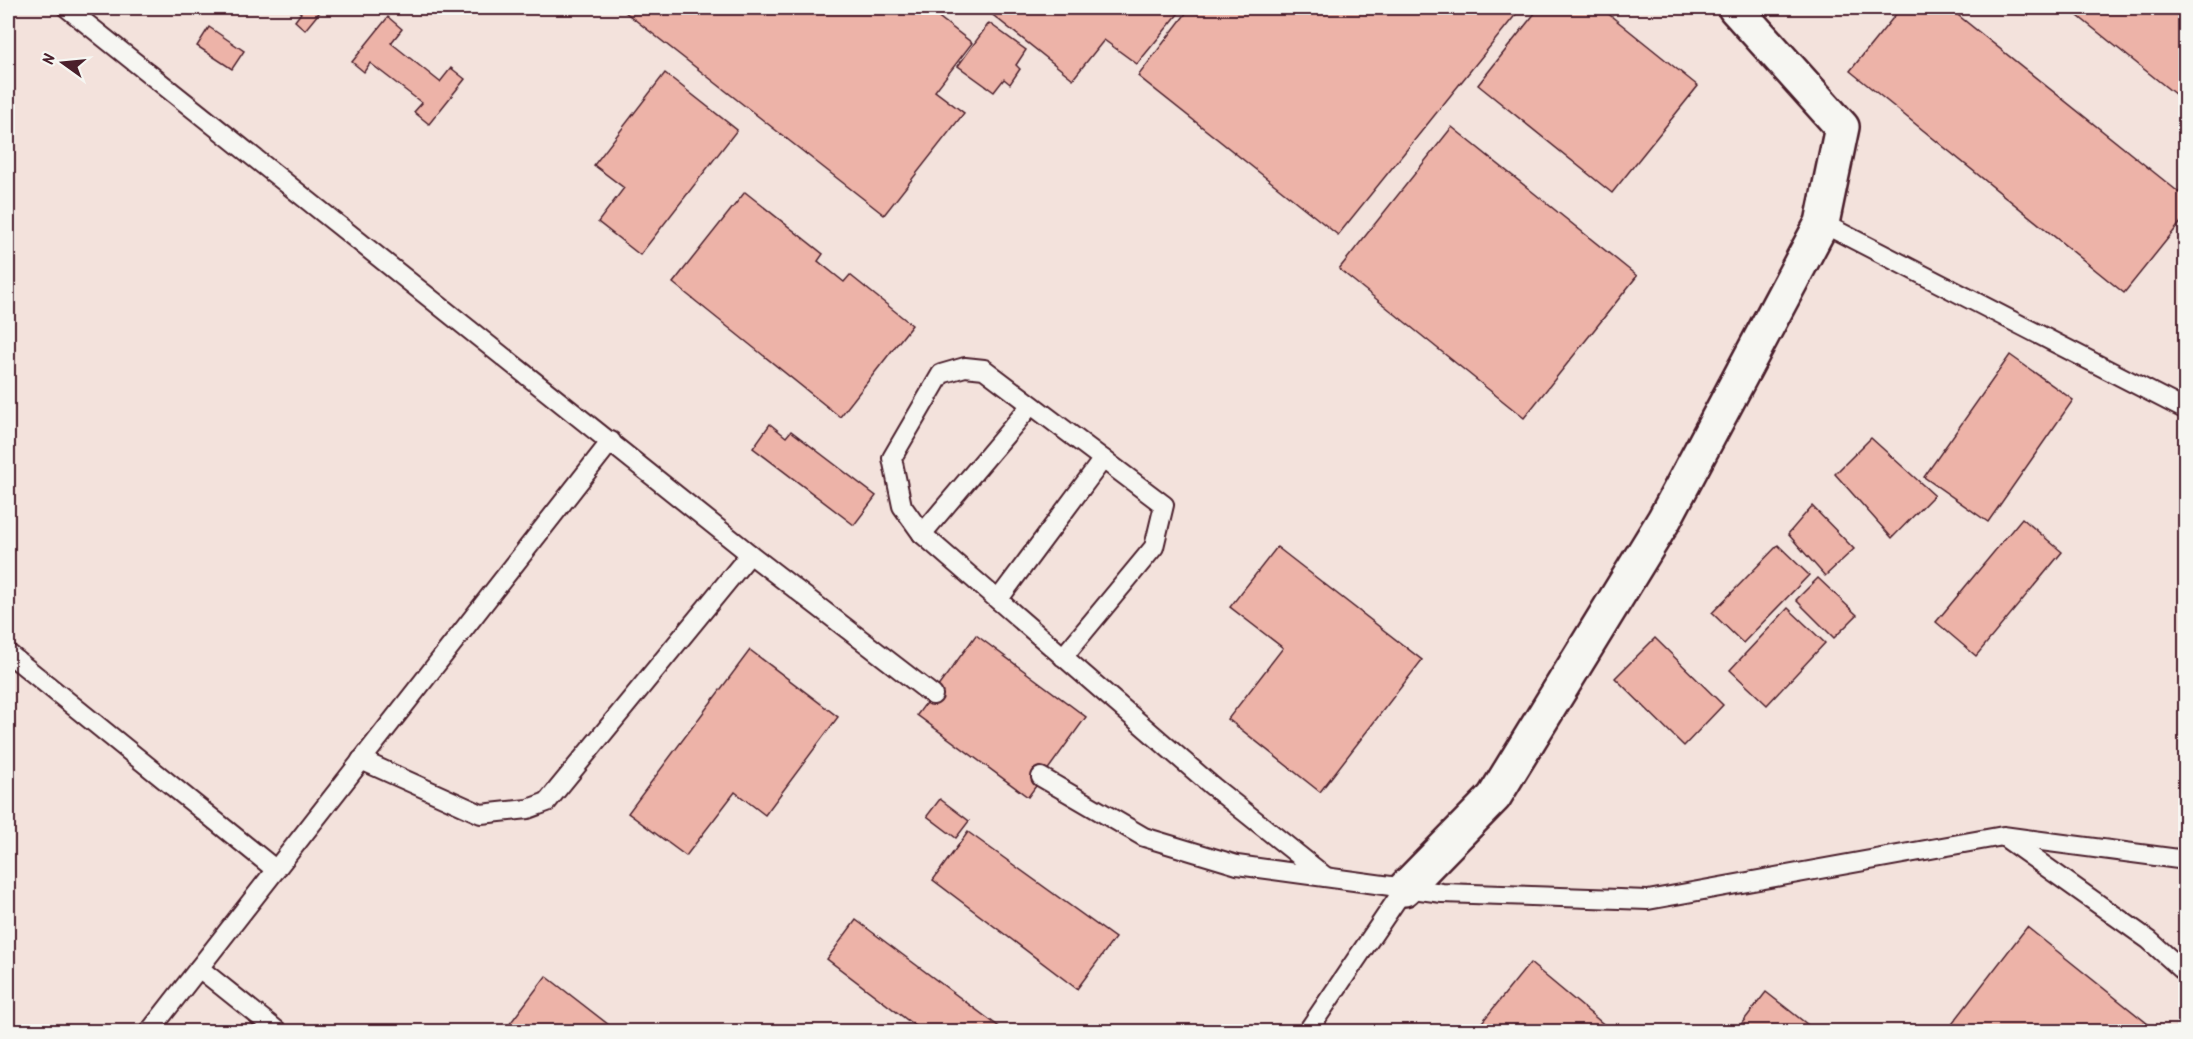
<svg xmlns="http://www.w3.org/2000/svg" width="2193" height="1039" font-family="Kalam,sans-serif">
	<rect width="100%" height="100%" fill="#f6f6f2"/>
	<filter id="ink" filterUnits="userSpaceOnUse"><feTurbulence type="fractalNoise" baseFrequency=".0167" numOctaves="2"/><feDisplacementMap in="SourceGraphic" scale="12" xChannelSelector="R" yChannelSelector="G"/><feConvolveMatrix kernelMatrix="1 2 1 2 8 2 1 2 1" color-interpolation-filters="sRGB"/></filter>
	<g filter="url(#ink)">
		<rect fill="#f3e2dc" x="8" y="8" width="2177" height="1023"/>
		<g fill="#edb3a8" stroke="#4a1f2b" stroke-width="1.5">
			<path d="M294 8H323L305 30 295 21 301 13Z"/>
			<path d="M620 8H927L972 43 935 91 964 113 884 215Z"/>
			<path d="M984 8H1096L1104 14 1108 8H1183L1137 64 1104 40 1073 79Z"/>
			<path d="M1190 8H1521L1338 235 1138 76Z"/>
			<path d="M1539 8H1601L1698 86 1612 193 1478 85Z"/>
			<path d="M1901 8H1949L2186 198V216L2124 293 1850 71Z"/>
			<path d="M2068 8H2186V103Z"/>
			<path d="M388 17 402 29 391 43 440 82 451 68 465 79 429 124 414 112 422 103 370 63 364 72 352 62Z"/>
			<path d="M989 23 1026 50 1016 65 1020 69 1010 84 1004 79 994 92 958 66Z"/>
			<path d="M209 27 244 51 232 69 197 46Z"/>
			<path d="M665 73 737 130 640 255 598 222 624 188 594 165Z"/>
			<path d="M1452 127 1637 276 1524 418 1339 269Z"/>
			<path d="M745 192 823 254 818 261 844 282 850 275 912 325 840 417 673 283Z"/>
			<path d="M2010 355 2073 400 1988 522 1924 477Z"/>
			<path d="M770 424 786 437 791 431 876 496 854 525 753 448Z"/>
			<path d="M1871 438 1934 495 1892 538 1835 474Z"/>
			<path d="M1812 506 1854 549 1825 576 1788 534Z"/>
			<path d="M2022 518 2062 552 1976 656 1936 622Z"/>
			<path d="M1778 545 1809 575 1743 643 1712 613Z"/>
			<path d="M1277 547 1422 660 1320 792 1228 719 1283 648 1230 607Z"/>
			<path d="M1818 578 1857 615 1834 638 1796 600Z"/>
			<path d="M1788 608 1825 643 1767 705 1730 670Z"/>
			<path d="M976 635 1086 717 1028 797 917 715Z"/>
			<path d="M1655 638 1723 705 1684 746 1615 678Z"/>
			<path d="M750 650 838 717 765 815 735 792 686 856 628 813Z"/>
			<path d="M940 799 969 821 956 838 927 816Z"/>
			<path d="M968 832 1115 938 1077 989 933 880Z"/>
			<path d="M856 920 1006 1032H923L827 959Z"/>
			<path d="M2027 927 2158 1032H1946Z"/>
			<path d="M1530 963 1613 1032H1474Z"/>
			<path d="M546 976 618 1032H509L506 1029Z"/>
			<path d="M1766 992 1817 1032H1735Z"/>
		</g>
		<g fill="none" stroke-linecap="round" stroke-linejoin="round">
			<defs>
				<g id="lane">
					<path d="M67 8 750 554 933 695"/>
					<path d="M1822 223 2186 410"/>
					<path d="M922 534 1031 405"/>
					<path d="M998 600 1103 459"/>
					<path d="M8 653 276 870"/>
					<path d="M1063 657 1154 547 1164 505 984 369 965 367 941 374 892 458 902 506 922 534 1211 785 1326 877"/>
					<path d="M361 760 481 814 528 809 547 802 750 554"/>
					<path d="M1041 777 1144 837 1237 865 1442 893 1648 900 2003 836 2186 860"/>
					<path d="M2004 837 2149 940 2186 973"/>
					<path d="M199 968 279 1032"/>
					<path d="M149 1032 611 441"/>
					<path d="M1307 1032 1404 889"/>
				</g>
				<path id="street" d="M1404 889 1494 797 1664 520 1822 223 1842 127 1735 8"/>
			</defs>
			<use href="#lane" stroke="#4a1f2b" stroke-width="22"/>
			<use href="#street" stroke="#4a1f2b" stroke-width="38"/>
			<use href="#lane" stroke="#f6f6f2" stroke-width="18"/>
			<use href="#street" stroke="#f6f6f2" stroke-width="33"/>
		</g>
	</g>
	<rect width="2193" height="1039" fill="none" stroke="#f6f6f2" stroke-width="30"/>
	<rect x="15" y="15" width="2163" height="1009" fill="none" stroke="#4a1f2b" stroke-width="2" filter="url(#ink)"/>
	<g transform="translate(63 63) rotate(285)" stroke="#f6f6f2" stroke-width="4.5" paint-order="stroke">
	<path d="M0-4.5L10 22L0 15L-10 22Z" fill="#4a1f2b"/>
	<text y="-9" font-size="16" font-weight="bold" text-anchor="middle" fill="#4a1f2b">N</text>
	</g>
</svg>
